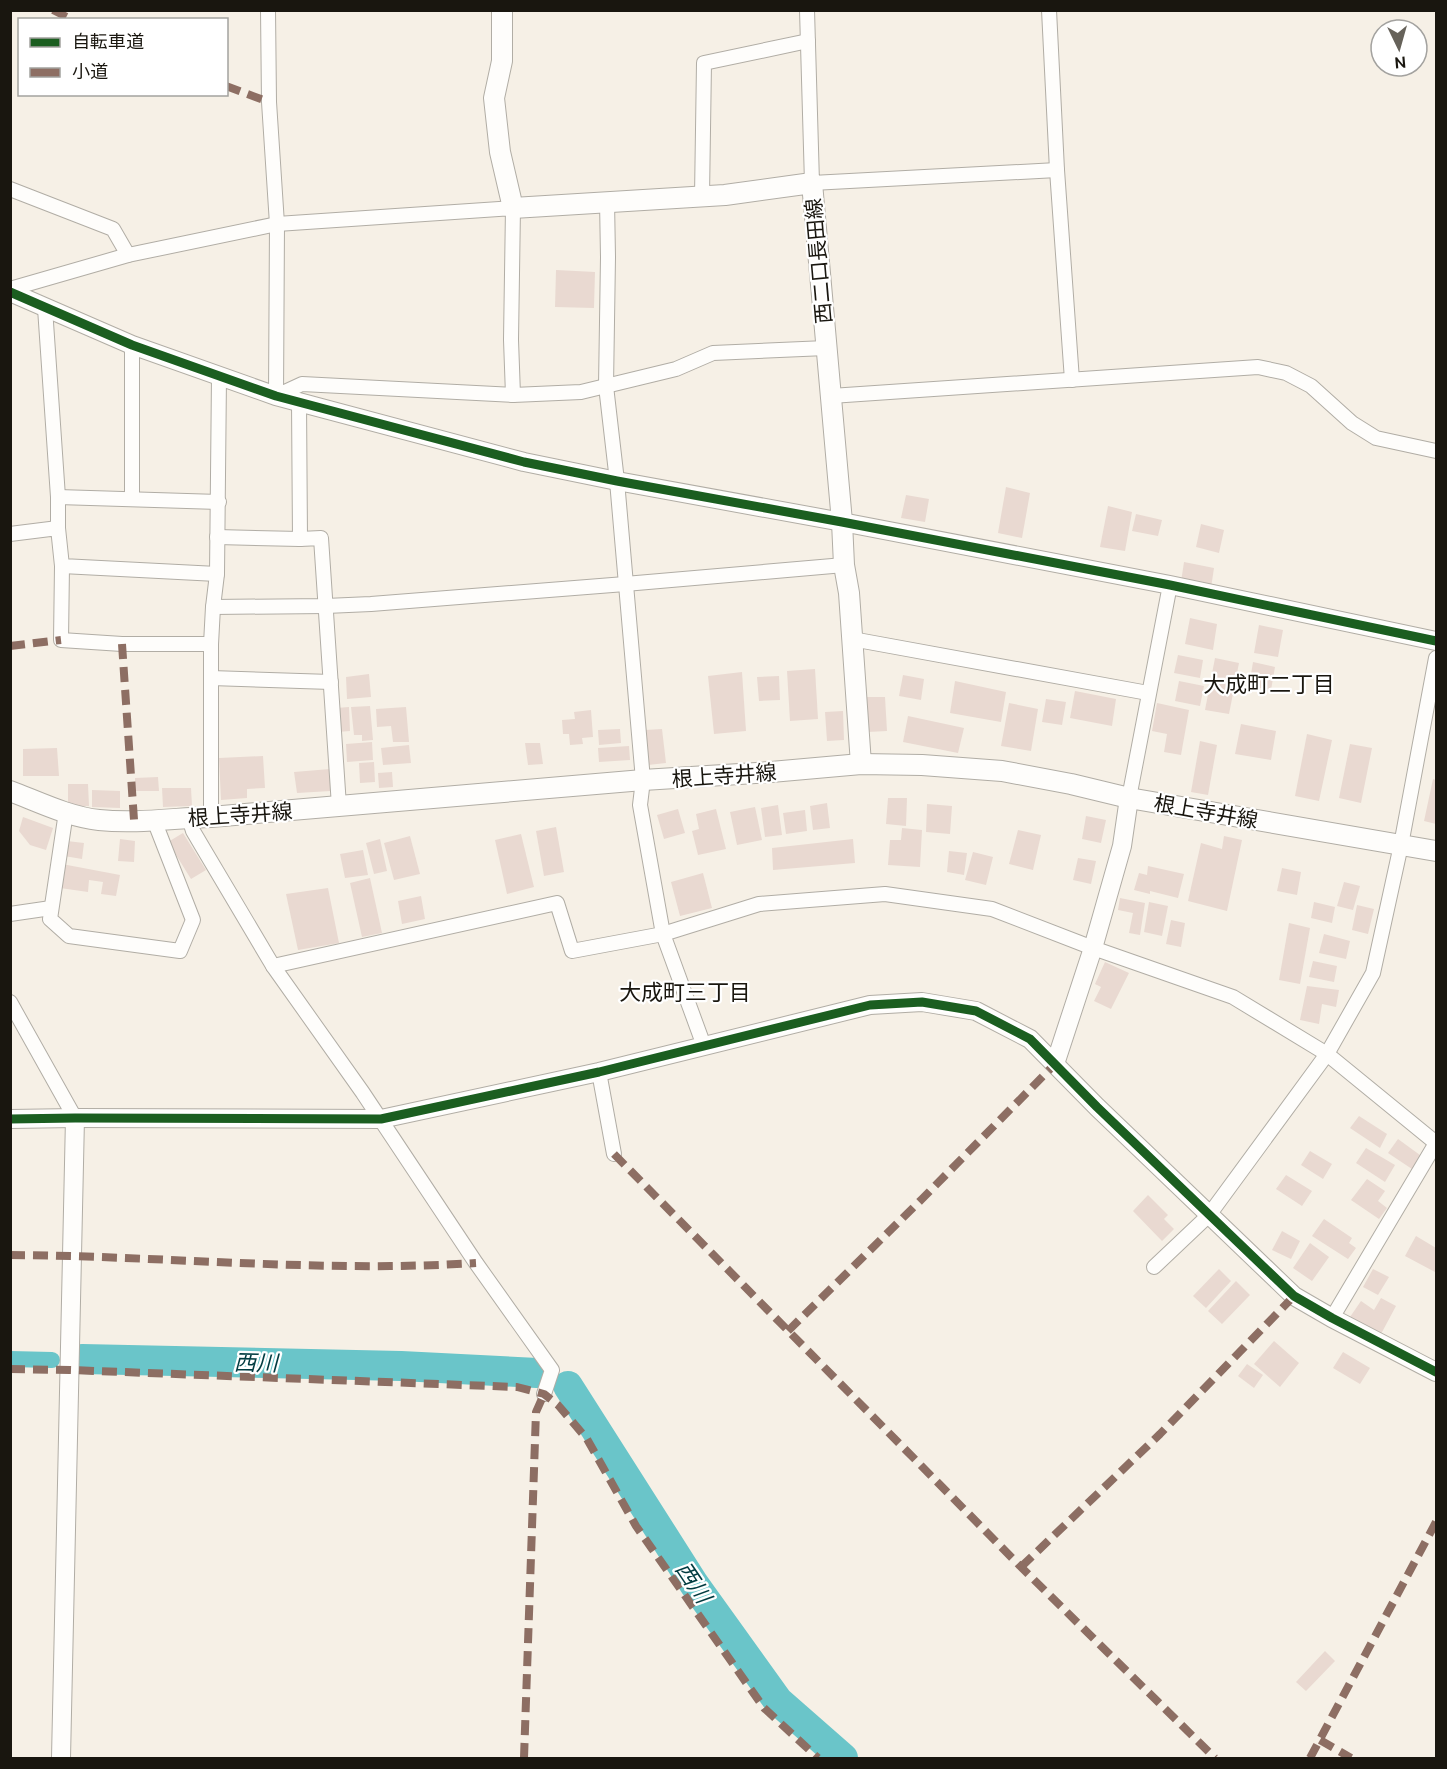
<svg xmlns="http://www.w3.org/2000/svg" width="1447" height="1769" font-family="Ubuntu,'Noto Sans JP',sans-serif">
	<rect width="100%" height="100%" fill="#f6f0e6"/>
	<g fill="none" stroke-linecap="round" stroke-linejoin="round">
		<path stroke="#6ac5c9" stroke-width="16" d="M10 1359 52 1360"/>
		<g stroke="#6ac5c9" stroke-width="30">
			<path d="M82 1359 401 1366 537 1373"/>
			<path d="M568 1386 694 1584 778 1701 843 1758"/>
		</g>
	</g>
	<g fill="#e9d9d1">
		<path d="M556 270 595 272 594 308 555 307Z"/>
		<path d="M1006 487 1030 493 1022 538 998 533Z"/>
		<path d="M906 495 929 499 925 522 901 518Z"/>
		<path d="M1108 506 1132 512 1125 551 1100 547Z"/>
		<path d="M1136 514 1162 520 1158 536 1132 531Z"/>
		<path d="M1201 524 1224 530 1219 553 1196 547Z"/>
		<path d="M1184 562 1214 568 1211 588 1181 582Z"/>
		<path d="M1190 618 1217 624 1213 650 1185 644Z"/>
		<path d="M1259 625 1283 630 1278 657 1254 653Z"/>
		<path d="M1178 655 1203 660 1200 678 1174 673Z"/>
		<path d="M1215 658 1239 663 1229 714 1205 710Z"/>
		<path d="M1253 662 1275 667 1271 690 1249 686Z"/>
		<path d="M815 669 818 719 790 721 787 671Z"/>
		<path d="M742 672 746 731 714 734 708 676Z"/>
		<path d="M369 674 371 697 347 699 346 677Z"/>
		<path d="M903 675 924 679 921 700 899 696Z"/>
		<path d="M779 676 780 700 759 701 757 677Z"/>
		<path d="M955 681 1006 692 1001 722 950 713Z"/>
		<path d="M1179 681 1204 686 1200 706 1175 701Z"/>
		<path d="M1075 691 1116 699 1112 726 1070 718Z"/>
		<path d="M867 697H885L887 731 868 732Z"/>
		<path d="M1046 699 1066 702 1062 725 1042 722Z"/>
		<path d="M1009 703 1038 709 1031 751 1001 746Z"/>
		<path d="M1157 703 1189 710 1181 755 1164 752 1167 734 1152 731Z"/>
		<path d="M370 706 373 740 362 741V735H354L351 707Z"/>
		<path d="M349 707 350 731 338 732 336 708Z"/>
		<path d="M406 707 409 742H393L391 726 377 727 376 709Z"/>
		<path d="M591 710 593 737 582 738 583 744 570 745 569 734H563L562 720 575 719 574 712Z"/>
		<path d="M843 711 844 740 827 741 825 712Z"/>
		<path d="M908 716 964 728 958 753 903 742Z"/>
		<path d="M1241 724 1276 731 1271 760 1235 754Z"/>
		<path d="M620 729 621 743 599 745 598 730Z"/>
		<path d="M662 729 666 763 648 765 645 730Z"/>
		<path d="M1307 734 1332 740 1319 801 1295 796Z"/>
		<path d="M1200 741 1217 745 1208 795 1191 792Z"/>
		<path d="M372 742 373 760 347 762 346 744Z"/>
		<path d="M525 743H540L543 764 528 765Z"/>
		<path d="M1350 744 1372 748 1361 803 1339 798Z"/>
		<path d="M409 745 411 763 383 765 381 748Z"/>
		<path d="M629 746 630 760 599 762 598 748Z"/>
		<path d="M57 748 59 776H23V749Z"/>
		<path d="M263 756 265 788 247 789V798L221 800 219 758Z"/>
		<path d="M374 762 375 782 360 783 359 763Z"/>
		<path d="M330 769 331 791 297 793 294 772Z"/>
		<path d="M392 772 393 787 379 788 378 773Z"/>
		<path d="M158 777 159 791H135V778Z"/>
		<path d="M1433 779 1436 780V824L1424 821Z"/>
		<path d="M68 784H88L89 806H68Z"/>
		<path d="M162 788H191L192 806 163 807Z"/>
		<path d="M92 790 120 791V808L92 807Z"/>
		<path d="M888 798H907L906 826 886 824Z"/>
		<path d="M827 803 830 828 813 830 810 806Z"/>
		<path d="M927 804 952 806 950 834 926 832Z"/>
		<path d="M778 805 782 835 765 837 761 808Z"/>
		<path d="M755 807 762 840 737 845 730 812Z"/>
		<path d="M678 809 685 833 664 839 657 815Z"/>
		<path d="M716 809 726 849 698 855 692 831 699 829 696 814Z"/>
		<path d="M805 810 807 831 786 834 783 813Z"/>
		<path d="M1086 816 1106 820 1101 843 1082 839Z"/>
		<path d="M23 817 53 828 46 850 30 845 19 831Z"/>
		<path d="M556 827 564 872 544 876 536 831Z"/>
		<path d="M902 828 922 830 920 867 888 865 890 840H901Z"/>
		<path d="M1018 830 1041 835 1033 870 1009 864Z"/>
		<path d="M183 833 206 870 191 879 168 842Z"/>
		<path d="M521 834 534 887 507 894 495 840Z"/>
		<path d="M410 836 420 874 394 880 384 843Z"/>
		<path d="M1224 836 1242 840 1227 911 1188 901 1201 843 1222 849Z"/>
		<path d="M120 839 135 841 134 862 118 861Z"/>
		<path d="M380 839 387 871 374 874 366 843Z"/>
		<path d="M853 839 855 863 773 870 772 848Z"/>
		<path d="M67 841 84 843 82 859 64 856Z"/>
		<path d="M363 850 368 875 345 878 340 854Z"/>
		<path d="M949 851 967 853 964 875 947 872Z"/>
		<path d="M973 852 993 857 986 885 965 880Z"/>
		<path d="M1078 858 1096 861 1091 884 1073 880Z"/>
		<path d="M62 864 120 875 116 896 101 894 103 882 89 880 88 892 60 888Z"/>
		<path d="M1148 866 1184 874 1178 898 1150 891V894L1134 890 1139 873 1147 875Z"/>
		<path d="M1282 868 1301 872 1297 895 1277 891Z"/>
		<path d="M703 873 712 908 680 916 671 882Z"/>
		<path d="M370 878 382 933 362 937 350 883Z"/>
		<path d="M1344 882 1360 886 1353 910 1337 906Z"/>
		<path d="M328 888 339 943 298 950 286 894Z"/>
		<path d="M421 896 425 919 402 924 398 901Z"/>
		<path d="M1120 898 1145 903 1140 935 1129 933 1133 913 1118 910Z"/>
		<path d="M1149 902 1168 906 1162 936 1144 932Z"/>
		<path d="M1314 902 1335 907 1332 923 1311 918Z"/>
		<path d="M1357 905 1374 909 1368 934 1352 930Z"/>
		<path d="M1171 920 1185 923 1181 947 1166 944Z"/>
		<path d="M1289 923 1310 928 1300 984 1279 980Z"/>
		<path d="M1324 934 1350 941 1346 959 1319 953Z"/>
		<path d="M1313 961 1337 966 1334 982 1309 977Z"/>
		<path d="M1105 962 1129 973 1111 1009 1094 1001 1101 987 1095 984Z"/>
		<path d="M1307 986 1339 990 1336 1007 1322 1004 1319 1024 1300 1020Z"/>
		<path d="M1359 1116 1387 1134 1380 1148 1350 1128Z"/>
		<path d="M1398 1139 1424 1158 1415 1171 1388 1153Z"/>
		<path d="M1366 1148 1395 1165 1385 1182 1356 1163Z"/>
		<path d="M1310 1151 1332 1164 1323 1179 1301 1165Z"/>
		<path d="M1286 1175 1312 1191 1302 1206 1276 1189Z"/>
		<path d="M1367 1179 1385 1191 1378 1201 1387 1208 1379 1219 1351 1200Z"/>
		<path d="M1148 1195 1168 1215 1164 1219 1174 1229 1162 1241 1133 1211Z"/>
		<path d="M1324 1219 1352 1238 1349 1243 1356 1248 1348 1259 1312 1236Z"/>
		<path d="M1282 1231 1300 1241 1291 1259 1272 1250Z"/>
		<path d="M1416 1236 1436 1248V1268L1435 1272 1405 1256Z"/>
		<path d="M1310 1243 1329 1257 1312 1281 1293 1268Z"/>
		<path d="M1219 1269 1231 1281 1206 1308 1193 1296Z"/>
		<path d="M1373 1269 1389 1277 1378 1295 1363 1287Z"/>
		<path d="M1236 1281 1250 1295 1222 1324 1208 1311Z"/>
		<path d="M1381 1298 1396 1306 1381 1334 1350 1317 1361 1301 1374 1310Z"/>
		<path d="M1274 1341 1299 1363 1280 1387 1254 1364Z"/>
		<path d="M1343 1352 1370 1368 1360 1384 1333 1368Z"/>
		<path d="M1247 1364 1263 1375 1254 1388 1238 1376Z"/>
		<path d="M1325 1651 1335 1661 1306 1691 1296 1682Z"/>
	</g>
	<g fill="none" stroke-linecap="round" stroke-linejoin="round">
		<defs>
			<g id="minor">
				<path d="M268 10 269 102 277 224 276 396 302 384 513 395 581 392 676 369 713 353 826 348"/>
				<path d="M807 10 812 183 1057 170"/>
				<path d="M1049 10 1057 170 1072 380"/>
				<path d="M10 189 113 229 128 255"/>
				<path d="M702 196 704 63 808 41"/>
				<path d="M607 201 608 257 606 386 617 481 643 780 640 805 663 934 704 1046"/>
				<path d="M10 289 128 255 277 224 513 208 511 340 513 395"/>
				<path d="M45 308 58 497V528"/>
				<path d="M132 345V499"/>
				<path d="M831 396 1258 367 1286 373 1311 386 1352 423 1376 438 1436 451"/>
				<path d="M299 402 300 539"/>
				<path d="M58 497 219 502"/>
				<path d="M10 534 58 528 62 566 217 574"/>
				<path d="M217 537 300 539 321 538 339 806"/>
				<path d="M62 566 61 640 122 644H211"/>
				<path d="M213 607 326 606 371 604 625 584 844 565"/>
				<path d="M852 639 1148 693"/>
				<path d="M211 678 331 682"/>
				<path d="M1129 798 1170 585"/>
				<path d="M66 812 50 919 69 936 180 951 193 920 154 820"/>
				<path d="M211 817V644L213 607 217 574 219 377"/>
				<path d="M189 818 193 831 203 848 273 966 363 1093 476 1263 552 1370 544 1394"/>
				<path d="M10 914 51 908"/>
				<path d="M273 966 557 903 572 951 663 934 759 904 885 894 992 909 1093 948 1233 997 1327 1054 1436 1143"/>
				<path d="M10 1002 75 1118"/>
				<path d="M599 1072 614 1154"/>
				<path d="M1154 1267 1209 1215 1327 1054 1373 973 1401 845 1436 658"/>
				<path d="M1332 1318 1436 1143"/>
			</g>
			<g id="tertiary">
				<path d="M10 292 132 345 276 396 524 462 617 481 842 522 1170 585 1436 641"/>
				<path d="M1055 1064 1093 948 1122 846 1129 798"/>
				<path d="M10 1119 75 1118 381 1119 599 1072 870 1005 922 1002 976 1011 1030 1039 1097 1107 1294 1296 1332 1318 1436 1372"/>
				<path d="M61 1758 75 1118"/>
			</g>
			<g id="secondary">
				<path d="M502 10V61L494 98 500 152 513 208 725 195 812 183 842 522 844 565 849 593 861 764"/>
				<path d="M10 791C39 802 69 817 99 820 136 824 174 818 211 817L643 780 771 772 861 764 922 765 1002 771 1071 784 1129 798 1436 851"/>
			</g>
		</defs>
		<use href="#minor" stroke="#b1ada5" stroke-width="16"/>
		<use href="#tertiary" stroke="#b1ada5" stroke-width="20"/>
		<use href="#secondary" stroke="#b1ada5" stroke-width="22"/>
		<use href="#minor" stroke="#fefdfb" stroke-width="14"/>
		<use href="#tertiary" stroke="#fefdfb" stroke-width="18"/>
		<use href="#secondary" stroke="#fefdfb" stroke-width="20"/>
		<g stroke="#8d6e63" stroke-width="8" stroke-dasharray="15 8" stroke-linecap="butt">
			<path d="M53 10 73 20"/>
			<path d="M226 86 269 102"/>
			<path d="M122 644 134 820"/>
			<path d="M10 646 61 640"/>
			<path d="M614 1154 1021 1567 1215 1758"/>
			<path d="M10 1255C166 1256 321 1273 476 1263"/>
			<path d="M788 1331 922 1199 1055 1064"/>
			<path d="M10 1369 70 1370 517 1387 544 1394 558 1405 587 1439 636 1526 764 1708 818 1758"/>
			<path d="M1021 1567 1160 1434 1294 1296"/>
			<path d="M1320 1740 1351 1758"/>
			<path d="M524 1758 536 1412 544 1394"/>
			<path d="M1310 1758 1436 1522"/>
		</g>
		<defs>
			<g id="cycleway">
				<path d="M10 292 132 345 276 396 524 462 617 481 842 522 1170 585 1436 641"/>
				<path d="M10 1119 75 1118 381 1119 599 1072 870 1005 922 1002 976 1011 1030 1039 1097 1107 1294 1296 1332 1318 1436 1372"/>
			</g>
		</defs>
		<use href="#cycleway" stroke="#fff" stroke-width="13"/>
		<use href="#cycleway" stroke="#1b5e20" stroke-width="9"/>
	</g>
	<g text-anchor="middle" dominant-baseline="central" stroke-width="4.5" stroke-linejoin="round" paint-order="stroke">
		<g font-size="21" fill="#19160f" stroke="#fff">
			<text transform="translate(818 261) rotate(-95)">西二口長田線</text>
			<text transform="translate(724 775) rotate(-4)">根上寺井線</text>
			<text transform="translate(1206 811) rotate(10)">根上寺井線</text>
			<text transform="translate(240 814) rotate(-4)">根上寺井線</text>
		</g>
		<g font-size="22" fill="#19160f" stroke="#fff">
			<text x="1269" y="683">大成町二丁目</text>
			<text x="685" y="991">大成町三丁目</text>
		</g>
		<g font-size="22" font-style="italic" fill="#003b40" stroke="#fff">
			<text transform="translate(256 1362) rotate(1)">西川</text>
			<text transform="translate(694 1582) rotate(56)">西川</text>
		</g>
	</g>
	<rect width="1447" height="1769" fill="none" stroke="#19160f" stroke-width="24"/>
	<rect x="18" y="18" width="210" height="78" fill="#ffffff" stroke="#a3a29f" stroke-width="1.5"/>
	<rect x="30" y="38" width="30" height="9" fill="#1b5e20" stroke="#a3a29f" stroke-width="1.5"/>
	<text x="72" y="48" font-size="18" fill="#19160f">自転車道</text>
	<rect x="30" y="68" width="30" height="9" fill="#8d6e63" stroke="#a3a29f" stroke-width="1.5"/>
	<text x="72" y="78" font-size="18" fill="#19160f">小道</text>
	<g transform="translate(1399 48) rotate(175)"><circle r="28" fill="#ffffff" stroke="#a3a29f" stroke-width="1.5"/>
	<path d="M0-4.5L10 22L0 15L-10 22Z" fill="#66625a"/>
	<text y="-9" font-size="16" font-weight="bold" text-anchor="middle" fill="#19160f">N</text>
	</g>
</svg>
